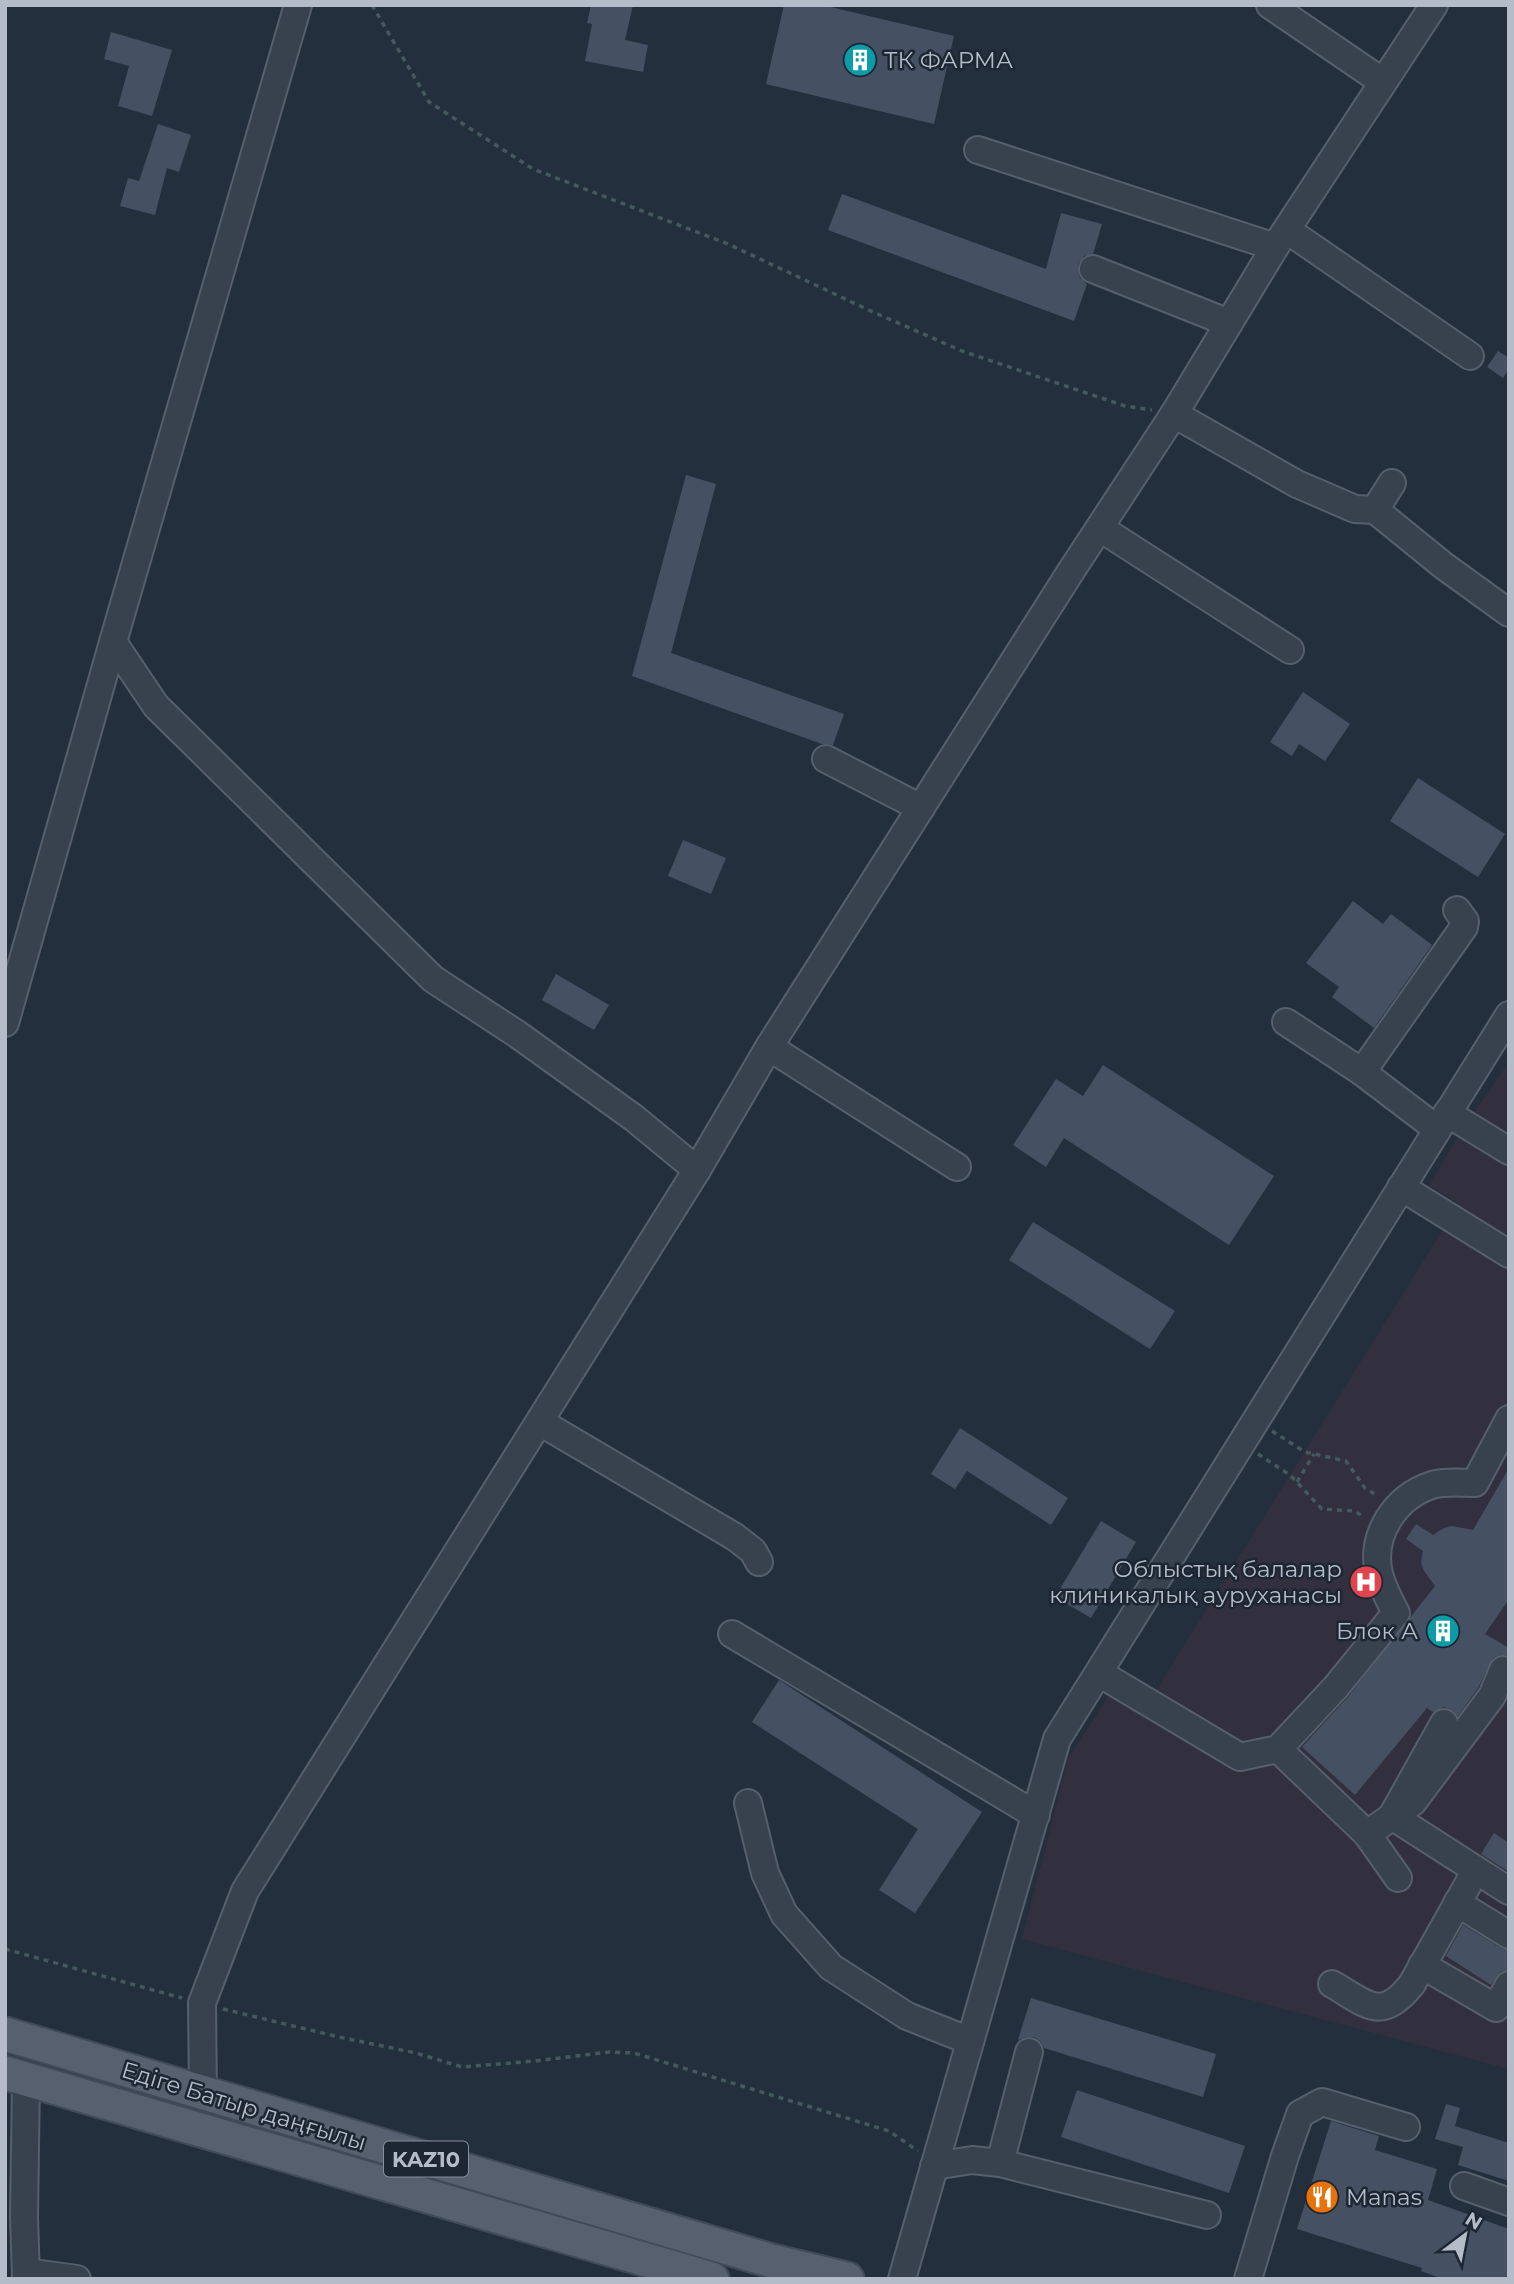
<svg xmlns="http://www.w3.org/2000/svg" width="1514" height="2284" font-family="Montserrat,sans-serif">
	<rect width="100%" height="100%" fill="#242f3e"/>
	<path fill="#32303f" d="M1509 1062V2069L1022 1939 1068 1759 1113 1689 1145 1708 1459 1204 1429 1185 1465 1125Z"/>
	<g fill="#455162">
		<path d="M591 5H633L625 40 648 45 643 72 585 61 592 24 587 23Z"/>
		<path d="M784 5H822L954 36 934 124 766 84Z"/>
		<path d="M111 32 172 50 152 116 118 106 129 66 104 59Z"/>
		<path d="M158 124 191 135 179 172 167 168 155 215 120 206 128 178 139 181Z"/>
		<path d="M842 194 1046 269 1061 213 1102 224 1093 254 1084 256 1078 264V272L1080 278 1087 284 1074 321 828 230Z"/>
		<path d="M1498 351 1509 358V369L1503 378 1487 367Z"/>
		<path d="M686 475 716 484 671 653 844 714 833 745 822 744 632 676Z"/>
		<path d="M1303 692 1350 724 1325 761 1299 744 1292 756 1270 742Z"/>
		<path d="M1418 778 1505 834 1478 877 1390 821Z"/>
		<path d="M683 840 726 858 711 894 668 876Z"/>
		<path d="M1353 901 1383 924 1391 914 1432 945 1374 1028 1332 997 1339 987 1306 963Z"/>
		<path d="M556 974 609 1005 594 1030 542 1000Z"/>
		<path d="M1103 1065 1274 1176 1229 1245 1064 1138 1046 1167 1013 1145 1056 1079 1083 1096Z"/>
		<path d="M1033 1222 1175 1311 1150 1349 1009 1260Z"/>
		<path d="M960 1428 1068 1498 1051 1525 967 1471 955 1489 931 1474Z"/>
		<path d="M1509 1468V1599L1485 1634 1509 1648V1655H1500L1493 1658 1478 1688 1458 1716 1452 1710 1444 1707 1433 1712 1427 1708 1355 1795 1302 1747 1348 1697 1435 1586 1424 1571 1421 1562 1423 1551 1406 1539 1416 1524 1433 1535 1444 1528 1452 1526 1473 1530Z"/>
		<path d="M1101 1521 1136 1542 1091 1618 1055 1597Z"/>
		<path d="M779 1680 982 1812 915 1913 879 1890 918 1829 752 1722Z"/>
		<path d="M1494 1833 1509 1843V1872L1481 1854Z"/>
		<path d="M1463 1925 1501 1948 1509 1951V1969L1500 1972 1491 1985 1446 1956Z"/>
		<path d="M1031 1998 1216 2054 1203 2097 1044 2048 1040 2041 1034 2037H1026L1018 2040Z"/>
		<path d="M1077 2090 1245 2146 1229 2193 1061 2137Z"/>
		<path d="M1446 2104 1460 2108 1455 2126 1509 2143V2181L1458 2165 1463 2147 1435 2139Z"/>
		<path d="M1331 2121 1379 2136 1375 2150 1437 2169 1428 2200 1509 2229V2279H1443L1421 2271 1422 2268 1297 2229Z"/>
	</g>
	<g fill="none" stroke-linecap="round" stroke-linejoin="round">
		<defs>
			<g id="minor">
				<path d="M1270 5 1383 82"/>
				<path d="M978 150 1275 247"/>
				<path d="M1287 230 1470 356"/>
				<path d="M1093 269 1229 323"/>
				<path d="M1174 414 1297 484 1355 509 1375 510 1392 483"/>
				<path d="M1375 510 1444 566 1509 613"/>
				<path d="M1100 528 1290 650"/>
				<path d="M113 642 156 706 433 979 517 1034 634 1118 697 1170"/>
				<path d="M826 759 921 808"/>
				<path d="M1286 1022 1362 1072 1437 1129"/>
				<path d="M5 1023 113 642 298 5"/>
				<path d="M769 1047 957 1167"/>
				<path d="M1362 1072 1464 927 1465 921 1457 910"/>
				<path d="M1447 1113 1509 1151"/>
				<path d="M1401 1187 1509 1254"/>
				<path d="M540 1422 735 1537 753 1551 759 1562"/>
				<path d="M732 1634 1036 1815"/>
				<path d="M1099 1673 1240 1757 1278 1749 1336 1687 1396 1613C1389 1600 1383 1588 1379 1574 1370 1535 1395 1497 1432 1485 1445 1481 1462 1483 1475 1483L1509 1419"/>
				<path d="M1444 1723 1392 1816 1509 1891"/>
				<path d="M1278 1749 1367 1834 1413 1802 1492 1696 1503 1670"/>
				<path d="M748 1803 765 1873 784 1914 831 1967 907 2016 970 2041"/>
				<path d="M1367 1834 1398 1878"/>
				<path d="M1457 1903 1509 1935"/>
				<path d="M1422 1965 1496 2008 1509 1985"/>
				<path d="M1332 1984C1367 2004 1381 2023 1412 1984L1476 1870"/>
				<path d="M203 2094 202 2003 245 1891 697 1170 769 1047 1073 568 1174 414 1275 247 1434 5"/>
				<path d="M1000 2163 1029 2052"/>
				<path d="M934 2166 972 2160 1000 2163 1207 2215"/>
				<path d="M1464 2186 1509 2202"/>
				<path d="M26 2272 77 2279"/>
				<path d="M26 2279 24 2216 26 2079"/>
				<path d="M902 2279 1057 1739 1509 1015"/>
				<path d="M1248 2279 1285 2156 1300 2114 1322 2102 1406 2127"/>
			</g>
			<g id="major">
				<path d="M5 2034 772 2261 847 2279"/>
				<path d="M5 2073 712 2279"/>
			</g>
		</defs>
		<use href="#minor" stroke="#565f6c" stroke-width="30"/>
		<use href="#major" stroke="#414a57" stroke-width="37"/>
		<g stroke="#44595c" stroke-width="3.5" stroke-dasharray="5 5" stroke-linecap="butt">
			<path d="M372 5 429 102 533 169 728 244 873 312 962 351 1125 406 1152 410"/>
			<path d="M1272 1431 1305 1452 1346 1461 1365 1488 1378 1496"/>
			<path d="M1258 1454 1290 1475 1322 1509 1354 1511 1364 1517"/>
			<path d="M1297 1482 1314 1454"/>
			<path d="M5 1949 182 1998"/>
			<path d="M223 2009 339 2037 416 2053 462 2067 535 2061 609 2052 634 2053 889 2131 918 2151"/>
		</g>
		<use href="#minor" stroke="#38414e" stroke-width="26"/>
		<use href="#major" stroke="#56606e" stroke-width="33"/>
	</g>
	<defs>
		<symbol id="building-disc" viewBox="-11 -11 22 22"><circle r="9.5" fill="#0f9aa8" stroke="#1d2633"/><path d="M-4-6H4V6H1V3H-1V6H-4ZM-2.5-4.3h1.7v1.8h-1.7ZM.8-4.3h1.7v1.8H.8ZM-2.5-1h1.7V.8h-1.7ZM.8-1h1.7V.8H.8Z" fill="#fff"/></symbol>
		<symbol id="hospital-disc" viewBox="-11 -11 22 22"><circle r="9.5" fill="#e0444e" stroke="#1d2633"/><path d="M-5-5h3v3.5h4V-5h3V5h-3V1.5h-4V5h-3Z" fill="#fff"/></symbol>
		<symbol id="restaurant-disc" viewBox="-11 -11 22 22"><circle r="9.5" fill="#e8710a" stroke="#1d2633"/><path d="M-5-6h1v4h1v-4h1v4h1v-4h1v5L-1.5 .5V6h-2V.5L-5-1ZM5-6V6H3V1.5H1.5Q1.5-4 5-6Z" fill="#fff"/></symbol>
	</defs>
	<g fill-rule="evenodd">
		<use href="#building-disc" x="841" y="41" width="38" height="38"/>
		<use href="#hospital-disc" x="1347" y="1563" width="38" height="38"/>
		<use href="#building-disc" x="1424" y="1612" width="38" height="38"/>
		<use href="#restaurant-disc" x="1303" y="2178" width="38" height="38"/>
	</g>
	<g text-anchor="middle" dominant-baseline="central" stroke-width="5" stroke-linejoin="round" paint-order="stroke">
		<rect fill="#1d2633" stroke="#878f9c" stroke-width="2" x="384" y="2141.5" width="84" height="35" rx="5"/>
		<g font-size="21" font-weight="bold" fill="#b4bcc9">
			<text x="426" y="2159">KAZ10</text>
		</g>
		<g font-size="23" fill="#b4bcc9" stroke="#1d2633" text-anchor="start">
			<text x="884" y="60">ТК ФАРМА</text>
			<text x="1342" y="1569" text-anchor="end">Облыстық балалар<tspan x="1342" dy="26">клиникалық ауруханасы</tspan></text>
			<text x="1418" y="1631" text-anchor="end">Блок А</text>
			<text x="1346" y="2197">Manas</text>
		</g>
		<g font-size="23" fill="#b4bcc9" stroke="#1d2633">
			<text transform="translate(244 2106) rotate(17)">Едіге Батыр даңғылы</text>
		</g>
	</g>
	<rect width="1514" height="2284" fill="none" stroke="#b4bcc9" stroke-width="14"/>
	<g transform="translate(1465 2235) rotate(32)" stroke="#1d2633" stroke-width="5" paint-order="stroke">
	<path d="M0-5L12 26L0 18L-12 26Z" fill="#b4bcc9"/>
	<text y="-10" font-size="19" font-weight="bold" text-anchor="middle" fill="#b4bcc9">N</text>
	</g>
</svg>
